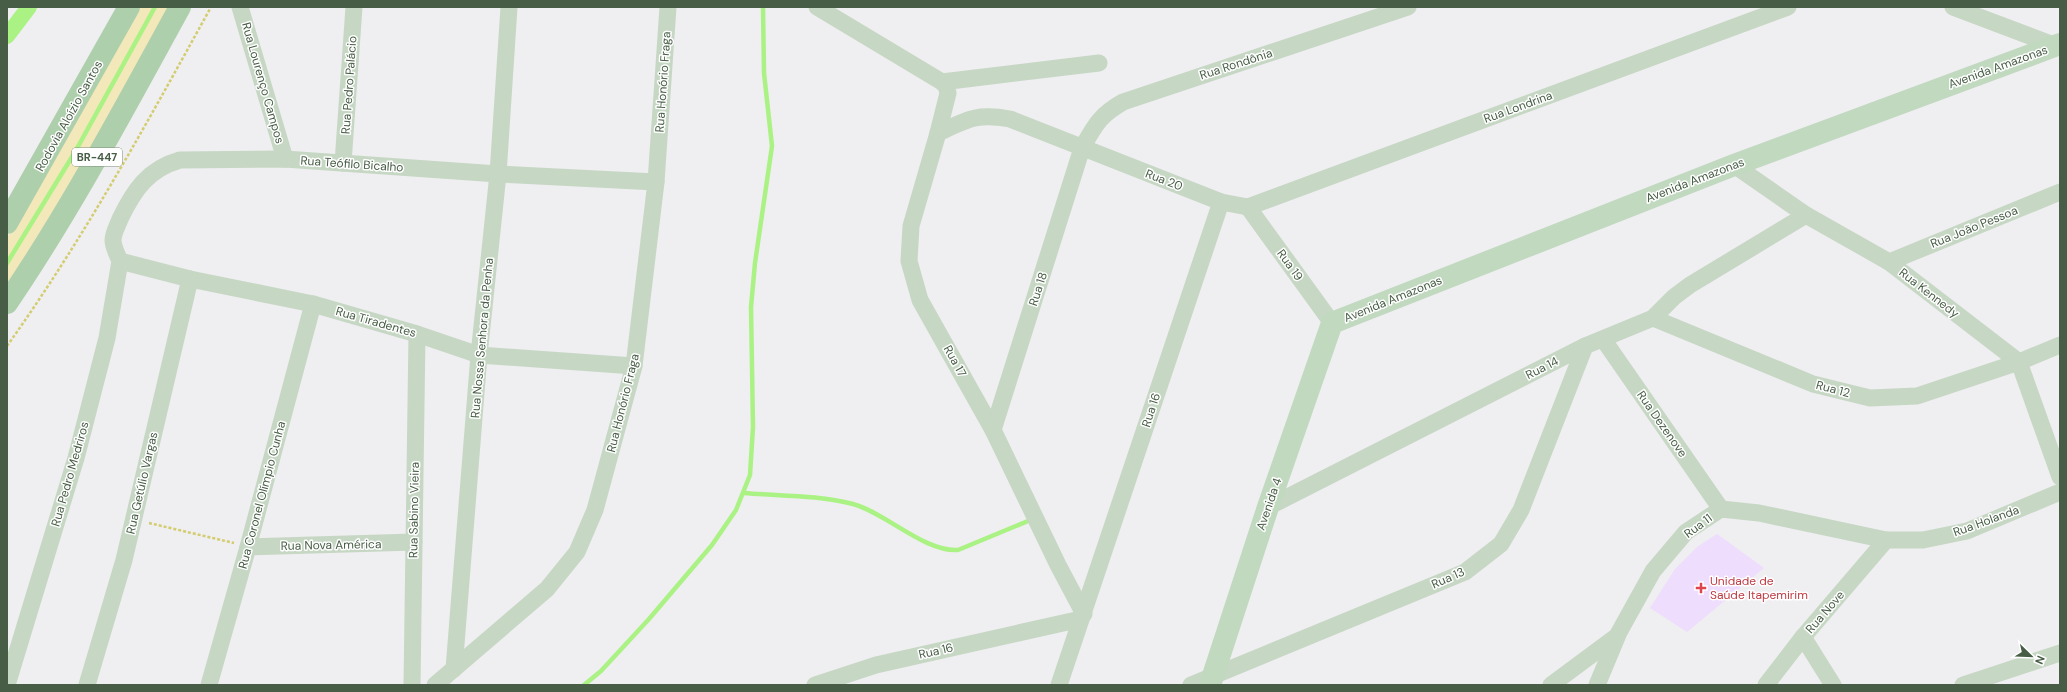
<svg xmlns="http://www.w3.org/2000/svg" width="2067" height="692" font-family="'DM Sans',sans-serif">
	<rect width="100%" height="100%" fill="#efeef1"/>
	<path fill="#eeddfd" d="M1717 534 1764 568 1687 632 1650 608 1675 569 1697 547Z"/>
	<path fill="#f2e8b9" d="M140 7H170L71 183 7 285V238L59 153Z"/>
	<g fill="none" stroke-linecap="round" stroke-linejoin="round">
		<g stroke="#aaf283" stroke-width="4.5">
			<path d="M7 263 75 152 155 7"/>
			<path d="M744 493C780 496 818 495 853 504 886 513 924 552 958 550L1028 521"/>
			<path d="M584 685 601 671 649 619 712 545 736 510 750 475 753 427 751 307 755 263 772 146 764 73 763 7"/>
		</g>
		<path stroke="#aaf283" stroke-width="16" d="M7 36 29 7"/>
		<g stroke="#d3cd6f" stroke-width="2.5" stroke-dasharray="3 2" stroke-linecap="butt">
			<path d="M7 346C84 238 147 123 211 7"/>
			<path d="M149 523 234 543"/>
		</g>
		<g stroke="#c6d7c4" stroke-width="17">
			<path d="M240 7 285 159"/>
			<path d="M817 7 942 82 946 86 948 93 938 133 911 226 909 261 920 300 993 430 1058 565 1084 614"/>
			<path d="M1953 7 2056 46"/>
			<path d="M942 82 1099 63"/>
			<path d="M938 133C968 119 977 113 1010 119L1221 202 1248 207 1788 7"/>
			<path d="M343 163 354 7"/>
			<path d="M1734 165 1806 215 1889 262 2019 362 2060 477"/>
			<path d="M1248 207 1332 323"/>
			<path d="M120 261C117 254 113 247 113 240 113 233 118 225 120 219 134 190 148 169 180 160L285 159 498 174 656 182"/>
			<path d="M120 261 190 279 313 304 417 334 479 355 634 366"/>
			<path d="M1889 262 2060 192"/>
			<path d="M1653 318 1813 384 1870 398 1917 396 2019 362 2060 345"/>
			<path d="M1603 339 1721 509"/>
			<path d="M993 430 1082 148C1095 125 1100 115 1123 102L1408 7"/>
			<path d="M1268 507 1585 346 1653 318 1674 297 1690 285 1806 215"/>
			<path d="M248 547 414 542"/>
			<path d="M1803 637 1833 685"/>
			<path d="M454 669 479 355 498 174 509 7"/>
			<path d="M7 685 76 458 107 338 120 261"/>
			<path d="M87 685 124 560 190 279"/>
			<path d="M209 685 248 547 313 304"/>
			<path d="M412 685 417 334"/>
			<path d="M435 685 547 589 577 552 595 510 634 366 656 182 668 7"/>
			<path d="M815 685 876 665 1081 619"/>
			<path d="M1059 685 1221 202"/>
			<path d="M1191 685 1465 572 1501 544 1521 510 1585 346"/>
			<path d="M1551 685 1617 636 1653 571 1686 532 1721 509 1759 513 1886 540H1923L1967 531 2060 492"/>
			<path d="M1597 685 1617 637"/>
			<path d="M1766 685 1803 637 1886 540"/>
			<path d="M1963 685 2060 653"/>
		</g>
		<path stroke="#c0d9bf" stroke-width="22" d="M1210 685 1268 507 1332 323 1734 165 2060 44"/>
		<g stroke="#aecfac" stroke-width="22">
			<path d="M7 223 129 7"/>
			<path d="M7 303C71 209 125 107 180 7"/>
		</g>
	</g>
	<path fill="#e0444e" stroke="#fff" stroke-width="1.5" d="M1699 582h4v4h4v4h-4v4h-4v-4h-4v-4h4z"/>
	<g text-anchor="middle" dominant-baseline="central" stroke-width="3" stroke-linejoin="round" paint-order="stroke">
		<rect fill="#fff" stroke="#7e8e7d" stroke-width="1" x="72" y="148" width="50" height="18" rx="3"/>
		<g font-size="11" font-weight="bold" fill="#475d45">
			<text x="97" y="157">BR-447</text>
		</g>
		<g font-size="12" fill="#475d45" stroke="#fff">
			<text transform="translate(1236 64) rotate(-18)">Rua Rondônia</text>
			<text transform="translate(1998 67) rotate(-20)">Avenida Amazonas</text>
			<text transform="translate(663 82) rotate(-86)">Rua Honório Fraga</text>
			<text transform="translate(263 83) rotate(74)">Rua Lourenço Campos</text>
			<text transform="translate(349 85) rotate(-86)">Rua Pedro Palácio</text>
			<text transform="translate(1518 107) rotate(-20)">Rua Londrina</text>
			<text transform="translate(69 116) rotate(-61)">Rodovia Aloízio Santos</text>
			<text transform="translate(352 164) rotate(4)">Rua Teófilo Bicalho</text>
			<text transform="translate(1164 180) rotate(21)">Rua 20</text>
			<text transform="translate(1695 180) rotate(-21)">Avenida Amazonas</text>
			<text transform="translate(1974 227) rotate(-22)">Rua João Pessoa</text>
			<text transform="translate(1290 265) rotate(54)">Rua 19</text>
			<text transform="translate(1038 289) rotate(-72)">Rua 18</text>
			<text transform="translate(1929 293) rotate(38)">Rua Kennedy</text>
			<text transform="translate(1393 299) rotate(-22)">Avenida Amazonas</text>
			<text transform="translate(376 322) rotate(16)">Rua Tiradentes</text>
			<text transform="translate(482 338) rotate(-85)">Rua Nossa Senhora da Penha</text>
			<text transform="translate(955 361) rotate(61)">Rua 17</text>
			<text transform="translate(1542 368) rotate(-27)">Rua 14</text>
			<text transform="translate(1833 389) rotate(15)">Rua 12</text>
			<text transform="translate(623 403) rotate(-76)">Rua Honório Fraga</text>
			<text transform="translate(1151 410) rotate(-72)">Rua 16</text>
			<text transform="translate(1662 424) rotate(55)">Rua Dezenove</text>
			<text transform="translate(70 474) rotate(-74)">Rua Pedro Medriros</text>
			<text transform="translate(142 483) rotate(-77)">Rua Getúlio Vargas</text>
			<text transform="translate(262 495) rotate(-75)">Rua Coronel Olímpio Cunha</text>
			<text transform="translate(1269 504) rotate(-71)">Avenida 4</text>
			<text transform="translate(414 510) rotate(-89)">Rua Sabino Vieira</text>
			<text transform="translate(1986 521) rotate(-20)">Rua Holanda</text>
			<text transform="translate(1698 526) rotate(-37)">Rua 11</text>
			<text transform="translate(331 545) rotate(-1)">Rua Nova América</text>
			<text transform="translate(1448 578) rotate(-24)">Rua 13</text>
			<text transform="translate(1825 612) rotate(-49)">Rua Nove</text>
			<text transform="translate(936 651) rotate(-13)">Rua 16</text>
		</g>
		<g font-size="12" fill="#be3a42" stroke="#fff" text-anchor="start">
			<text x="1710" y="581">Unidade de<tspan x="1710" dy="14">Saúde Itapemirim</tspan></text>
		</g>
	</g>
	<rect width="2067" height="692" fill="none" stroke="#475d45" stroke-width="16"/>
	<g transform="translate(2031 656) rotate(113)" stroke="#ffffff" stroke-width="3" paint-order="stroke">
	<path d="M0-3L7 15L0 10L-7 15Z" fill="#475d45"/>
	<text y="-6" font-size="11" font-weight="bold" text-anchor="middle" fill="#475d45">N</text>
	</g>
</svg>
